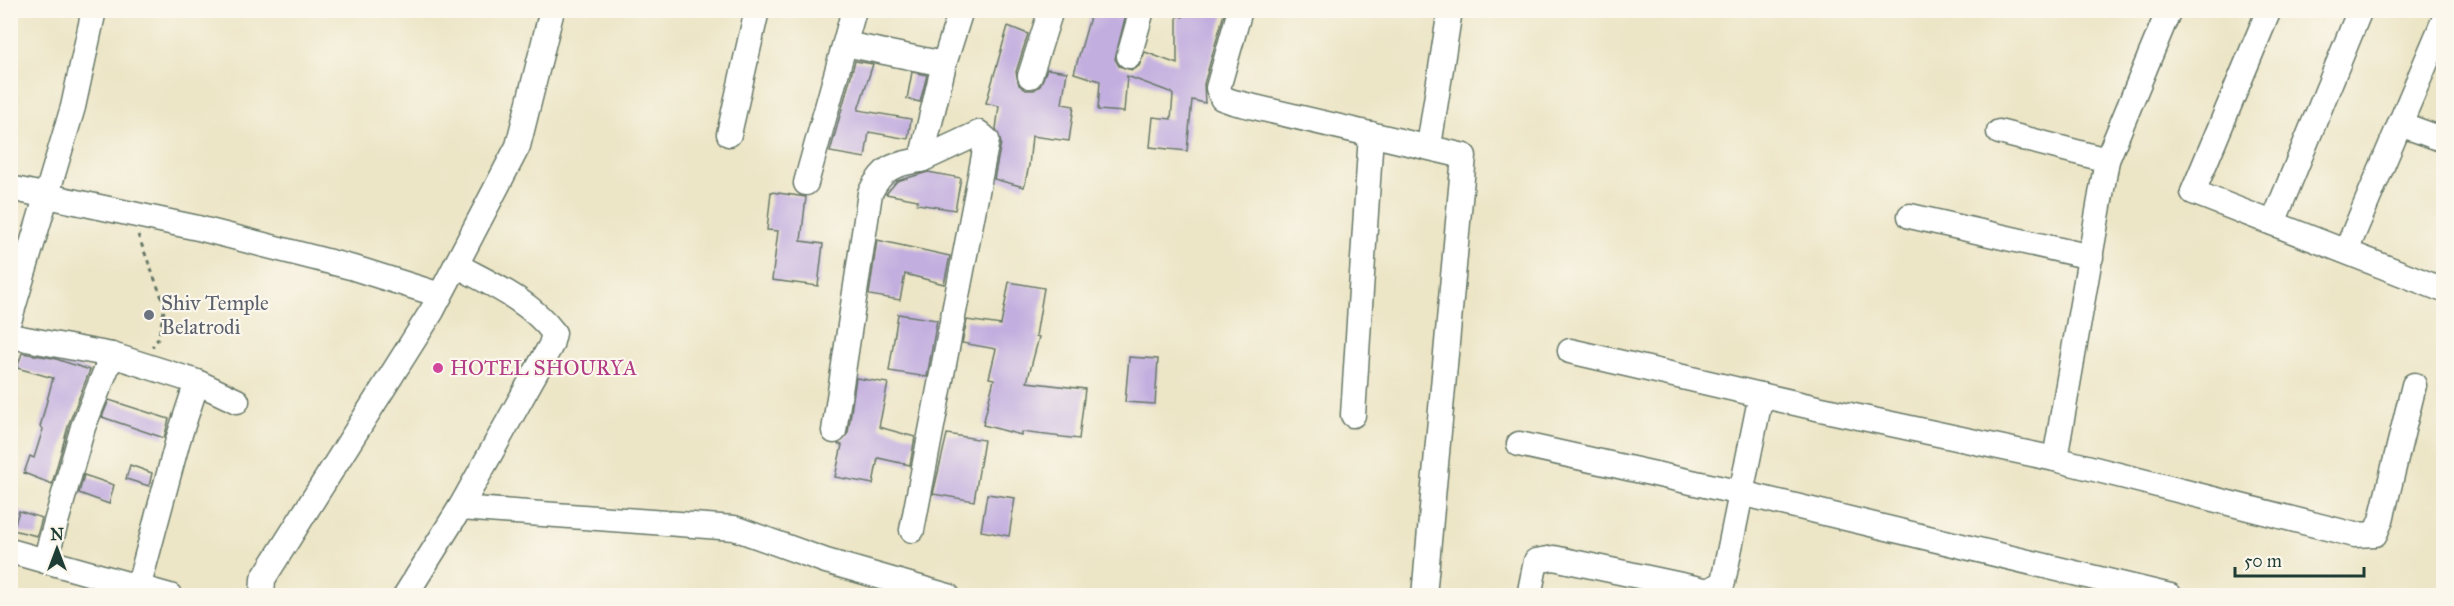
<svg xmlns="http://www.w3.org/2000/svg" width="2454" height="606" font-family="'IM FELL Great Primer',serif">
	<rect width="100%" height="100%" fill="#fbf7ec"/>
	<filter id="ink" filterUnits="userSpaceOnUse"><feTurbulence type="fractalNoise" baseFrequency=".0167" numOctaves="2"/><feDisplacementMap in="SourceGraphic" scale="12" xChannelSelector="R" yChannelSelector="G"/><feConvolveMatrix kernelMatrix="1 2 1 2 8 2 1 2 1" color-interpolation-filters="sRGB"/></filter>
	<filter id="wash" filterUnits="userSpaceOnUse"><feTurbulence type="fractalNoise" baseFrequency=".008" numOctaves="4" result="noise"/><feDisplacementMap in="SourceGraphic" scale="24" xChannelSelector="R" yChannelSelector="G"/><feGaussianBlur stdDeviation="1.35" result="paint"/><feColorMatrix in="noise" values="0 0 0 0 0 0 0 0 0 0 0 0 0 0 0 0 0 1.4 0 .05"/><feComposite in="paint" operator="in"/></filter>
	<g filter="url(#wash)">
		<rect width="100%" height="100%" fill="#ece5c6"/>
		<g id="blocks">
			<g fill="#c3afdf">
				<path d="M1092 10H1127L1115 59 1119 66 1132 70 1139 66 1145 52 1177 64V15L1183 17 1184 10H1225L1204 84 1205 103 1192 100 1187 151 1150 147 1153 117 1171 119 1173 95 1170 92 1127 76 1124 112 1098 110 1100 81 1074 73Z"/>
				<path d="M1008 26 1028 34 1016 72 1019 85 1026 90H1034L1040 86 1047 69 1067 72 1062 104 1074 106 1069 141 1032 136 1029 166 1024 187 994 179 1001 143 996 129 999 106 986 103Z"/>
				<path d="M855 61 873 64 858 110 911 119 908 139 869 132 865 158 830 152Z"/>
				<path d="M912 72 927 75 920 102 907 99Z"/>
				<path d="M928 172 961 178 955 210 917 204 918 200 886 194 897 181Z"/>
				<path d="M771 192 806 197 801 241 823 244 818 286 772 280 778 231 767 230Z"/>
				<path d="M877 240 950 256 944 284 905 274 900 300 869 295Z"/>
				<path d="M1009 282 1044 288 1036 336 1039 337 1027 382 1085 389 1079 439 1021 432V435L983 425 994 379 989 378 996 349 962 343 967 320 1001 325Z"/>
				<path d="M898 314 937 320 927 377 889 371Z"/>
				<path d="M22 353 53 358 90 370 69 423 52 484 24 473 30 456 34 458 43 429 40 427 53 378 17 368Z"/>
				<path d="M1129 357 1158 359 1155 404 1125 402Z"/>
				<path d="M856 378 888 383 879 427 915 437 910 465 878 458 873 484 835 477 842 445 838 444 848 433Z"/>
				<path d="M109 400 169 419 164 438 102 417Z"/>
				<path d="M947 434 984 440 974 501 933 494Z"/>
				<path d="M130 465 152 473 149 486 126 479Z"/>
				<path d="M84 475 114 485 109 504 79 493Z"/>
				<path d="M987 494 1015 498 1009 536 981 531Z"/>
				<path d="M19 511 42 518 37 536 13 530Z"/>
			</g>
		</g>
	</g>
	<g filter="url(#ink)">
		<use href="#blocks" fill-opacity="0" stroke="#677867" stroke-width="1.5"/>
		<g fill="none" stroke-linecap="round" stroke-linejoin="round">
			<defs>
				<g id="minor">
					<path d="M1240 10 1218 88 1222 98 1233 102 1464 156 1424 596"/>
					<path d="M2269 10 2193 192 2441 289"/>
					<path d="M845 44 944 64"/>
					<path d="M1129 56 1142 10"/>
					<path d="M1030 76 1051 10"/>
					<path d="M2400 124 2444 140"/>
					<path d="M1999 132 2107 160"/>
					<path d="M729 134 757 10"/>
					<path d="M1429 146 1450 10"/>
					<path d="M806 183 854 10"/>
					<path d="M10 188 198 228 354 268 440 295"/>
					<path d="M1910 216 2091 257"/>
					<path d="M2273 223 2360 10"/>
					<path d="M2346 251 2444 20"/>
					<path d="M456 265C491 284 529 300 554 333L551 345 460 508 734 528 826 561 948 596"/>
					<path d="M10 318 73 107 94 10"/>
					<path d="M10 336 112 355 197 382"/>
					<path d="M1570 351 1821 409 2055 459 2355 535 2375 534 2381 520 2414 385"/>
					<path d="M1353 415 1371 134"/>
					<path d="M834 431 870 193C883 167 894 164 921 160L944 64 961 10"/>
					<path d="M1519 444 1741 493 2170 596"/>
					<path d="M2055 459 2107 160 2169 10"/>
					<path d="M912 530 987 140 979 133 921 160"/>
					<path d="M10 551 170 596"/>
					<path d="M45 561 83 427 112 355"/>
					<path d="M136 596 178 440 197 382 237 401"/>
					<path d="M262 596 263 579 432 311 518 146 552 10"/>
					<path d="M405 596 460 508"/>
					<path d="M1529 596 1536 561 1554 558 1709 591 1723 582 1761 395"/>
				</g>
			</defs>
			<use href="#minor" stroke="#677867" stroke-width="27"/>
			<path stroke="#677867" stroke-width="3" stroke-dasharray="4.5 4.5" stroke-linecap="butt" d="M138 235 165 306 158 339 152 347"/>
			<use href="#minor" stroke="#fff" stroke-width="24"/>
		</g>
	</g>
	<circle fill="#6b7280" stroke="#fbf7ec" stroke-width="2" cx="149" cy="315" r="6"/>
	<circle fill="#d1479c" stroke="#fbf7ec" stroke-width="2" cx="438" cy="368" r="6"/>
	<g text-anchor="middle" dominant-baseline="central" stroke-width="4.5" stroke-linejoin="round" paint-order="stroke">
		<g font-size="21" fill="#5b616d" stroke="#fbf7ec" text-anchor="start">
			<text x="161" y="303">Shiv Temple<tspan x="161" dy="24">Belatrodi</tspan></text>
		</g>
		<g font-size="21" fill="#b23c85" stroke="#fbf7ec" text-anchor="start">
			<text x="450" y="368">HOTEL SHOURYA</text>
		</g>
	</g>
	<rect width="2454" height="606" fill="none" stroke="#fbf7ec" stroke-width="36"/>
	<g transform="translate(57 549)" stroke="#fbf7ec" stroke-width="4.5" paint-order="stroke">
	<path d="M0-4.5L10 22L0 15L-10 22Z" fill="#1f3d34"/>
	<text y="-9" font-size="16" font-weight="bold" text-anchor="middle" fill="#1f3d34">N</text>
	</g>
	<path d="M2235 567v9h129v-9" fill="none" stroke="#1f3d34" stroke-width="3"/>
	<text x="2244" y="567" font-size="18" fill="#1f3d34" stroke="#fbf7ec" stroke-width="4.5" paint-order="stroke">50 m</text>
</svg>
